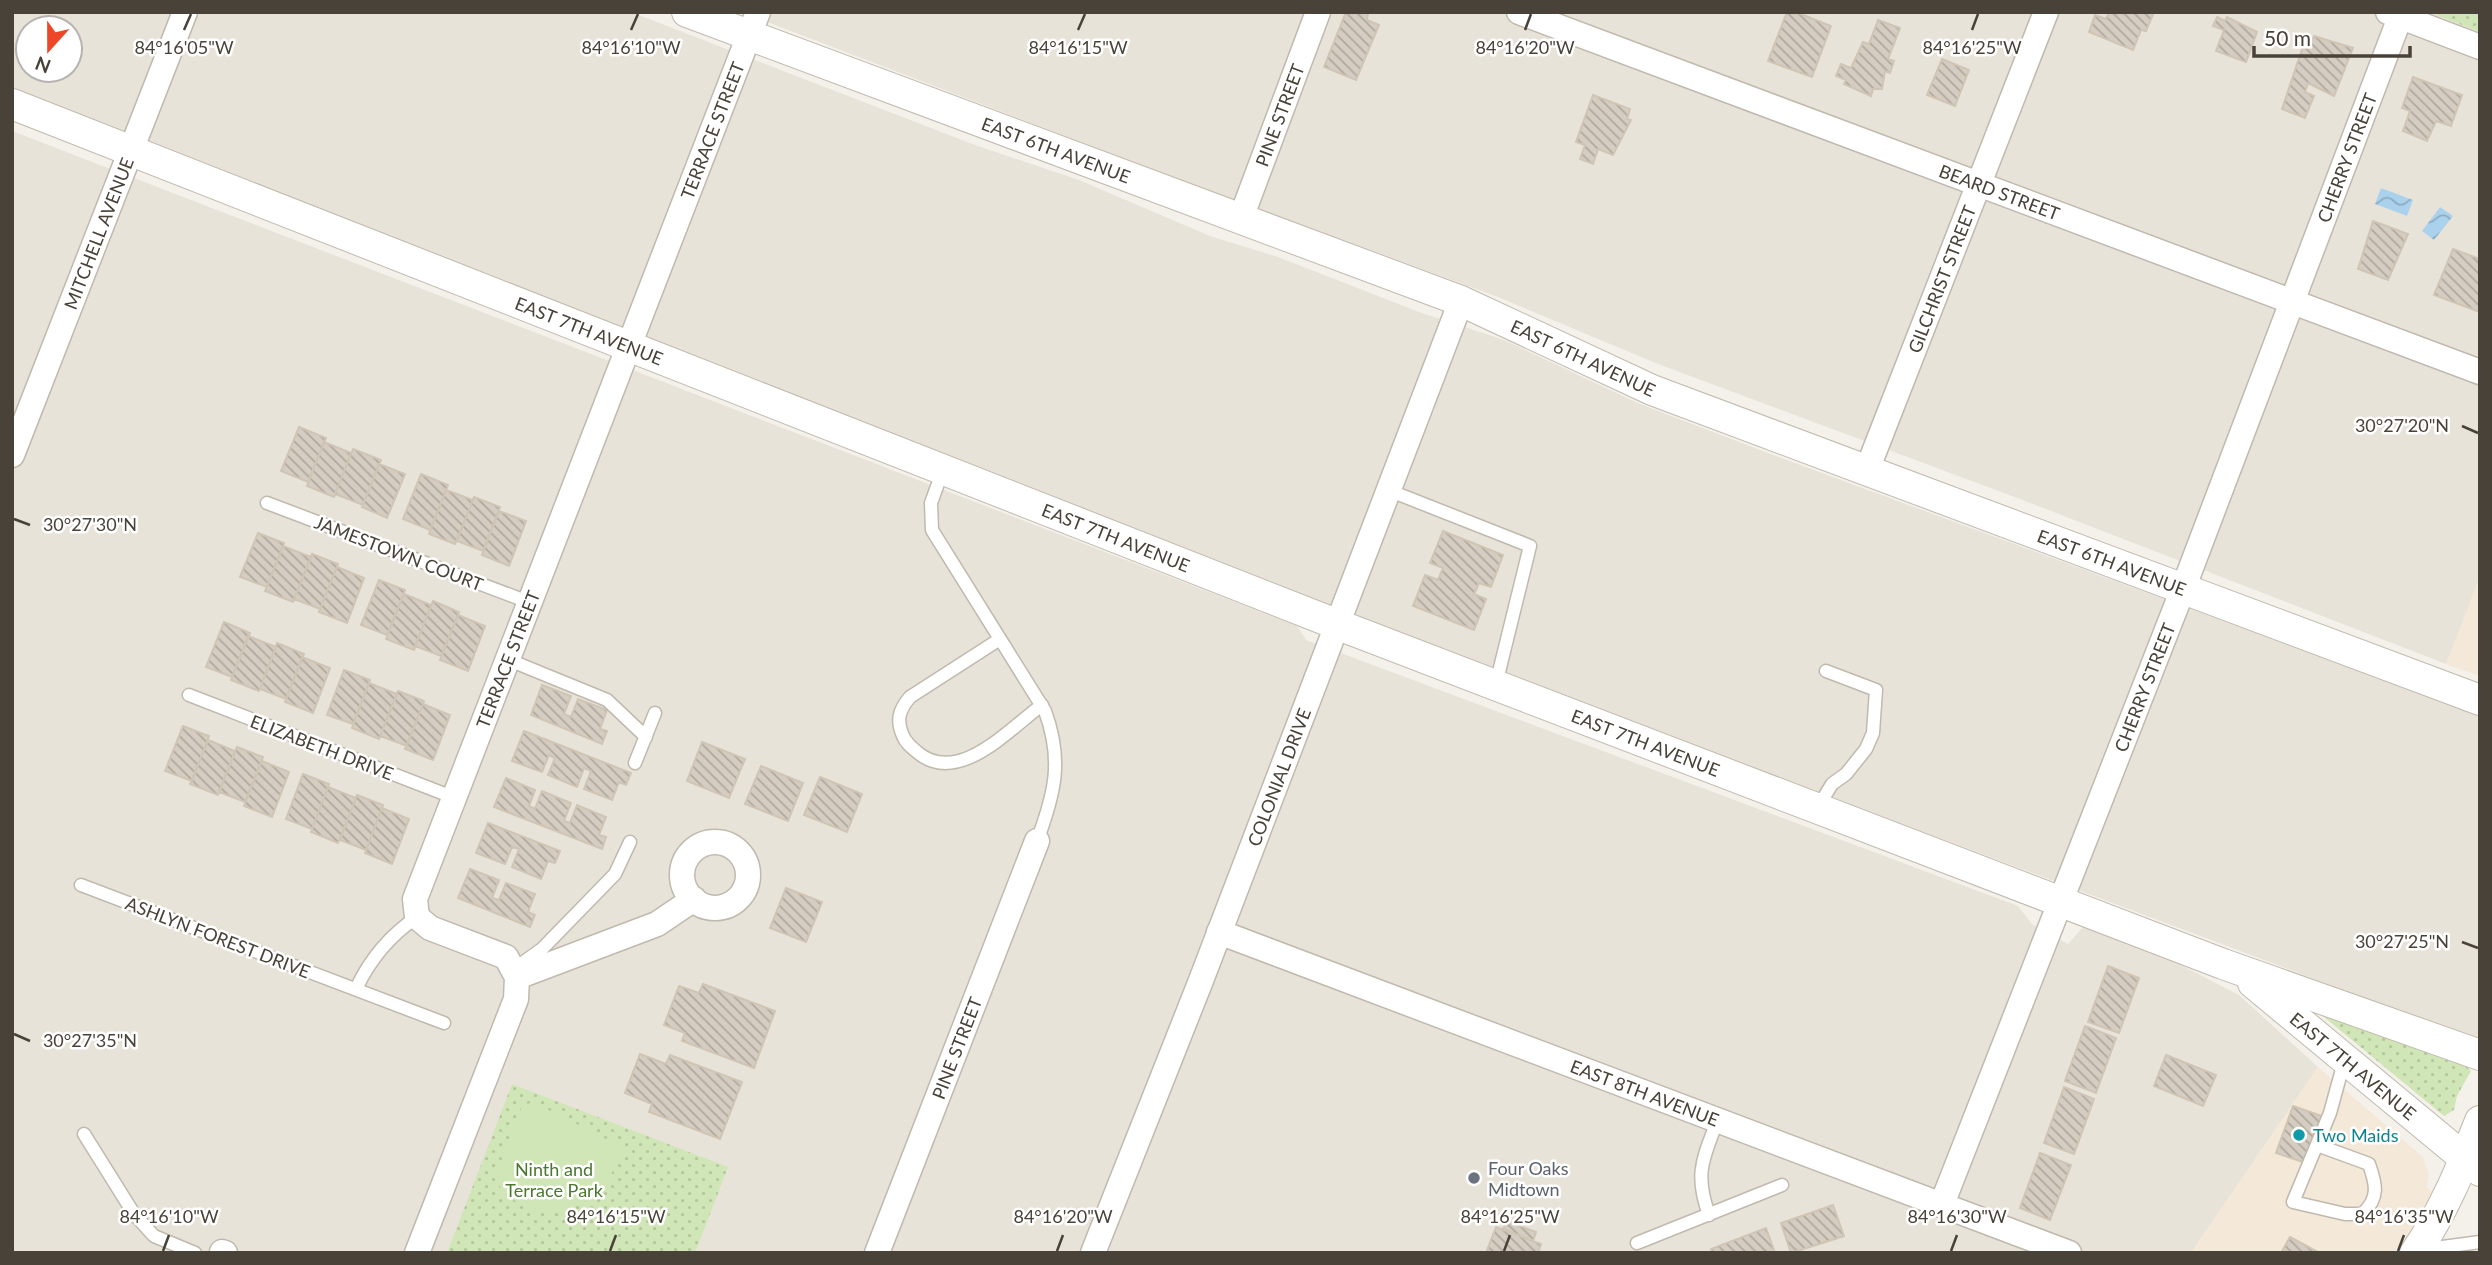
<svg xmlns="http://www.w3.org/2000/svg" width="2492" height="1265" viewBox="0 0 2492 1265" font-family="Lato,sans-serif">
	<defs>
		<pattern id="grass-dots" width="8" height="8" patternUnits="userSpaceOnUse" patternTransform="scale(1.75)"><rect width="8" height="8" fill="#d0e6b6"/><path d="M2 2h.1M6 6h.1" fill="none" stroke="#b4c69d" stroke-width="1.8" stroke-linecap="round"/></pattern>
		<pattern id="water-waves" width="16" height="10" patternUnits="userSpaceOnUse" patternTransform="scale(1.75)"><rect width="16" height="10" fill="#abd2ed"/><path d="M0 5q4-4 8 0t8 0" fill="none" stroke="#8dacc1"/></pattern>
		<pattern id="building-back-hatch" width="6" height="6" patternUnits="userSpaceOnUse" patternTransform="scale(1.75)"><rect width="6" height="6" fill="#d5cdc1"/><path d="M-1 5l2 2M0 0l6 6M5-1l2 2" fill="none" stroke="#afa89e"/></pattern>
	</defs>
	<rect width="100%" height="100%" fill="#f4f1eb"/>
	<!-- residential -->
	<path fill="#e8e3d9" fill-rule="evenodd" d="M12,12H631L975,145L1079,180L1210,236L1278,257L1419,312L1504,340L1640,404L1768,453L2480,716V1041L1356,619L12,91ZM28,28H70V70H28Z
		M741,12H2429L2480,32V582L2446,664L2020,499L1658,364L1498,297L1167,175Z
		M12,131L1297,626L1306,640L2018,906L2032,924L2068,944L2083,927L2103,925L2239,995L2318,1067L2191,1253H12Z"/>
	<!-- commercial -->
	<path fill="#f4e8d8" d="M2478,581L2480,582V676L2446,664Z
		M2318,1067L2423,1157L2429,1174L2427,1188L2435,1193L2421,1218L2393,1253H2191Z"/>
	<!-- grass -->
	<path fill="url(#grass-dots)" d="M2429,12H2480V32Z
		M2307,1003L2463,1063L2471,1071L2457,1096L2454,1110L2444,1116Z
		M512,1084L728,1167L695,1253H447Z"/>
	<!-- pitch -->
	<path fill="#d0e6b6" d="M533,1102L624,1148C617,1163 610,1180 598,1192C569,1221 512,1216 495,1178L522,1106Z"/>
	<!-- water -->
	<path fill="url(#water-waves)" d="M2381,188L2413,200L2407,216L2375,204Z
		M2440,207L2453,216L2434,240L2422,231Z"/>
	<!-- building -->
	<path fill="url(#building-back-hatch)" stroke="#d0c5b4" stroke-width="2" d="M1346,12H1368L1367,20L1379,25L1356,80L1324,67Z
		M1787,12H1796L1831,26L1812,77L1768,61Z
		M2109,12H2154L2146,31L2141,30L2133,50L2089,32L2095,15L2106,19Z
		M2217,17L2225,21L2227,17L2257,32L2246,62L2216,51L2224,30L2213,26Z
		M1878,20L1900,28L1888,59L1894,61L1890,73L1885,71L1882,89H1873L1871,96L1844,84L1846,80L1836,76L1841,64L1851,68L1863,42L1869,44Z
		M2314,36L2353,48L2334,96L2308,83L2305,92L2314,96L2305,118L2282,109L2303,46L2309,48Z
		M1942,59L1969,70L1955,106L1927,95Z
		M2413,77L2462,95L2451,126L2436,121L2427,141L2403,131L2410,111L2402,108Z
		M1593,95L1630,109L1627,119L1631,120L1613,155L1598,149L1593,164L1580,159L1585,145L1576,142Z
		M2373,221L2408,234L2388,280L2358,269Z
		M2453,249L2480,259V312L2434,295Z
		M299,427L326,438L308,482L281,471Z
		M324,442L351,453L334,497L307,486Z
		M353,449L381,460L363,505L335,494Z
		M379,464L405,474L387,518L362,507Z
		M421,474L448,485L430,530L403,519Z
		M446,490L473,500L455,544L429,534Z
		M474,497L500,507L483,551L457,541Z
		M499,511L526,521L509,566L482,555Z
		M1443,531L1503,555L1491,587L1479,583L1474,594L1486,599L1474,630L1413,606L1425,575L1438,580L1443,568L1430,563Z
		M258,533L284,543L267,587L240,577Z
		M283,546L311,557L293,602L265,591Z
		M312,554L338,564L320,609L294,599Z
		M337,567L364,578L347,623L319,612Z
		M379,580L405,590L387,635L361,625Z
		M404,594L431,605L414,650L386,639Z
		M433,601L459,612L441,656L415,646Z
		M458,615L485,626L468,671L440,660Z
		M224,622L250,633L232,677L206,667Z
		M248,636L276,647L259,691L231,680Z
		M277,643L304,654L286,699L260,689Z
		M302,657L330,668L313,713L285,702Z
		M344,670L370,680L353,724L327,715Z
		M369,683L397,694L379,739L352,728Z
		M542,685L571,696L564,714L571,717L578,699L607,710L600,729L607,731L602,744L531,715Z
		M398,691L424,701L407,746L380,736Z
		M423,704L450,715L433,760L405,749Z
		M183,726L209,736L192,781L165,771Z
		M524,731L631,773L626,785L619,782L612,800L584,789L591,771L584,768L577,787L548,775L555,758L549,755L542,772L512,761Z
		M208,740L235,751L218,795L190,784Z
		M702,742L745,759L729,798L687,781Z
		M237,747L263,757L245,802L219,792Z
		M262,761L289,772L272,817L244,806Z
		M761,766L803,783L788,821L745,804Z
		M303,774L329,784L312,829L286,819Z
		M820,777L862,794L847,832L804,815Z
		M506,778L535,790L529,806L535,809L542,791L571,803L564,821L570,823L577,805L606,817L599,835L606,837L602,849L494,807Z
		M328,787L356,798L338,843L311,832Z
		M357,795L383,805L366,850L340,840Z
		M382,808L409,819L392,864L365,853Z
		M488,823L560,851L555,863L548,861L541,879L512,867L519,849L512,847L505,864L476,853Z
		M470,869L499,880L492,898L499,900L506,883L535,894L528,912L535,915L530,927L458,898Z
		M786,888L822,902L806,942L770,928Z
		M2108,966L2139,978L2119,1033L2088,1022Z
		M703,984L775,1011L754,1068L682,1041L685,1033L664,1025L679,986L699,993Z
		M2085,1026L2116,1038L2096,1093L2065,1081Z
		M640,1054L666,1064L670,1055L742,1082L720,1139L649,1112L652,1104L625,1093Z
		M2166,1055L2216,1075L2203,1106L2154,1086Z
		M2064,1087L2094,1099L2074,1154L2044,1143Z
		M2293,1106L2322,1116L2306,1163L2276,1153Z
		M2040,1153L2071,1165L2050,1220L2020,1208Z
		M1833,1205L1844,1236L1791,1253L1781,1223Z
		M1507,1221L1536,1232L1533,1241L1503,1229Z
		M1496,1227L1541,1244L1538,1253H1486Z
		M1766,1228L1775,1253H1712L1711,1249Z
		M2290,1237L2318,1252V1253H2281Z"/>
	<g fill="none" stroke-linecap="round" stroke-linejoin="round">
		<defs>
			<path id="service" d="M943,470L931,503L932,530L1045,711C1063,760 1055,793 1037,841
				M1388,490L1530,546L1496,684
				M267,503L531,603
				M1000,639L910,697C899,710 896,720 903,736C906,743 911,747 917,752C958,787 1009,729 1042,705
				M509,660L607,700L646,737
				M189,695L455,798
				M635,763L655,713
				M1818,807L1832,784L1846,774L1866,749L1873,733L1876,690L1826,671
				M81,885L444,1023
				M514,969L542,949L615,874L630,842
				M356,989C370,959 389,936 417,917
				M84,1134L134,1214L154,1236L195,1253
				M2317,1145L2369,1164C2376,1184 2380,1198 2362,1214H2345L2293,1202L2330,1113L2344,1062
				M1709,1215C1694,1173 1703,1159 1718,1119
				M1637,1243L1782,1185
				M2420,1250L2480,1242"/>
			<g id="minor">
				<path id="s1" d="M1519,12L2480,372"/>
				<path d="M2388,12L2480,47"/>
				<path id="s2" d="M1241,218L1318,12"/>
				<path id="s3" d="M12,455L185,12"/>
				<path id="s4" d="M1867,470L2046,12"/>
				<circle cx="715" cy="875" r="33"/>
				<path id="s5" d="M1219,932L2069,1253"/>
				<path d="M517,977L657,924L694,899"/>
				<path id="s6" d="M1942,1204L2183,589L2402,12"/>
				<path d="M222,1252L225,1253"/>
				<path id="s7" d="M417,1253L516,999L517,977L506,957L430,928L417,917L415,899L758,12"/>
				<path id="s8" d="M877,1253L1037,841"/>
				<path id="s9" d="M1093,1253L1200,983L1461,301"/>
			</g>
			<g id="tertiary">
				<path id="s10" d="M687,12L1461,301L1652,390L2480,700"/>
				<path id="s11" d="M12,104L1336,624L2223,964L2480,1055"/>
				<path id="s12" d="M2253,983L2480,1171"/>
				<path d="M2415,1253C2443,1213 2462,1166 2480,1121"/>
			</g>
		</defs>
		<!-- service casing -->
		<use href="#service" stroke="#c0b9ad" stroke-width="15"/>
		<!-- minor casing -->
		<use href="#minor" stroke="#c0b9ad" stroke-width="27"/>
		<!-- tertiary casing -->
		<use href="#tertiary" stroke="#c0b9ad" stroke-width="32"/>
		<!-- service -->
		<use href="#service" stroke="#fff" stroke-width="12"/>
		<!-- minor -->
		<use href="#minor" stroke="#fff" stroke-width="24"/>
		<!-- tertiary -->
		<use href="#tertiary" stroke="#fff" stroke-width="30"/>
	</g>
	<!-- ticks -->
	<path fill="none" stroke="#484239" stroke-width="2.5" d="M184,30L191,14M631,30L638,14M1078,30L1085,14M1525,30L1531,14M1972,30L1978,14M2462,426L2478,433M14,519L30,525M2462,942L2478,948M14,1034L30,1041M163,1251L169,1235M610,1251L616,1235M1057,1251L1063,1235M1504,1251L1510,1235M1951,1251L1957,1235M2398,1251L2404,1235"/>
	<!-- markers -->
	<circle fill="#0f9aa8" stroke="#fff" stroke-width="2.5" cx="2299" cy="1135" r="7"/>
	<circle fill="#6b7280" stroke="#fff" stroke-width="2.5" cx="1474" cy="1178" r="7"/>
	<g text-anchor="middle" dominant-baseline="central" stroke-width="5" stroke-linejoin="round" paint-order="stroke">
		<!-- street labels -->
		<g font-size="18" fill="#484239" stroke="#fff">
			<text stroke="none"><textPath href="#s2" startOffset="110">PINE STREET</textPath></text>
			<text stroke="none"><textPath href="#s7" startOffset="1258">TERRACE STREET</textPath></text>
			<text stroke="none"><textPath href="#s10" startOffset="394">EAST 6TH AVENUE</textPath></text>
			<text stroke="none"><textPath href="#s6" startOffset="1122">CHERRY STREET</textPath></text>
			<text stroke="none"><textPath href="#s1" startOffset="513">BEARD STREET</textPath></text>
			<text stroke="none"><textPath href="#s3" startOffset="238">MITCHELL AVENUE</textPath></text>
			<text stroke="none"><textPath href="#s4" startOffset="205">GILCHRIST STREET</textPath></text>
			<text stroke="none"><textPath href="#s11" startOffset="620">EAST 7TH AVENUE</textPath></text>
			<text stroke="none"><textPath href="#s10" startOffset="961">EAST 6TH AVENUE</textPath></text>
			<text stroke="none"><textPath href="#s11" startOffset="1186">EAST 7TH AVENUE</textPath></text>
			<text transform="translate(399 553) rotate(21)">JAMESTOWN COURT</text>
			<text stroke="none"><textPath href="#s10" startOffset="1528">EAST 6TH AVENUE</textPath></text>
			<text stroke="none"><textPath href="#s7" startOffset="691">TERRACE STREET</textPath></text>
			<text stroke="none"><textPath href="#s6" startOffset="555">CHERRY STREET</textPath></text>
			<text stroke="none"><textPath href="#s11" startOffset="1754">EAST 7TH AVENUE</textPath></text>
			<text transform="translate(322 747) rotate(21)">ELIZABETH DRIVE</text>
			<text stroke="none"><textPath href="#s9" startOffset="511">COLONIAL DRIVE</textPath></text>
			<text transform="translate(218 937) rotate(21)">ASHLYN FOREST DRIVE</text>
			<text stroke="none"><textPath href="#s8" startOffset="220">PINE STREET</textPath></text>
			<text stroke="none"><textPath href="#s12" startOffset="130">EAST 7TH AVENUE</textPath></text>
			<text stroke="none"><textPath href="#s5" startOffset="455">EAST 8TH AVENUE</textPath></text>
		</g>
		<!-- culture labels -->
		<g font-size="18" fill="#0d838f" stroke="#fff" text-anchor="start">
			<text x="2313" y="1135">Two Maids</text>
		</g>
		<!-- worship labels -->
		<g font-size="18" fill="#5b616d" stroke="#fff" text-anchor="start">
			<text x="1488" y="1168">Four Oaks<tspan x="1488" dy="21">Midtown</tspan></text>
		</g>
		<!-- park labels -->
		<g font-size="18" fill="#4a782e" stroke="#fff">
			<text x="554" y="1169">Ninth and<tspan x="554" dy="21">Terrace Park</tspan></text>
		</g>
	</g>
	<g font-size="18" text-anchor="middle" fill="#484239" stroke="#fff" stroke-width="5" stroke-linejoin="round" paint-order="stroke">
		<text x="631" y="54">84°16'10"W</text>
		<text x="1078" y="54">84°16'15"W</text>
		<text x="1525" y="54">84°16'20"W</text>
		<text x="1972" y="54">84°16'25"W</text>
		<text x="184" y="54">84°16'05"W</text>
		<text x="2402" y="432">30°27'20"N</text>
		<text x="90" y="531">30°27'30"N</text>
		<text x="2402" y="948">30°27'25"N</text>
		<text x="90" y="1047">30°27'35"N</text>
		<text x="169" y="1223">84°16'10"W</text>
		<text x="616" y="1223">84°16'15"W</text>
		<text x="1063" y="1223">84°16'20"W</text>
		<text x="1510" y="1223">84°16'25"W</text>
		<text x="1957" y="1223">84°16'30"W</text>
		<text x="2404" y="1223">84°16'35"W</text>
	</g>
	<!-- border -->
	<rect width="2492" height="1265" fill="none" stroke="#484239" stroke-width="28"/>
	<!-- north arrow -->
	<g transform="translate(49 49) rotate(201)"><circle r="33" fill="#ffffff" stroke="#b6b3b0" stroke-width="2"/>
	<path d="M0-5L12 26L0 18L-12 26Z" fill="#ee4728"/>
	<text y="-10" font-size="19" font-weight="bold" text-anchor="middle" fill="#484239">N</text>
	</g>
	<!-- scale -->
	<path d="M2254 46v10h156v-10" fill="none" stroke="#484239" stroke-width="3.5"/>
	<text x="2264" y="46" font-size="21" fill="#484239" stroke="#ffffff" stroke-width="5" paint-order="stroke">50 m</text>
</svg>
